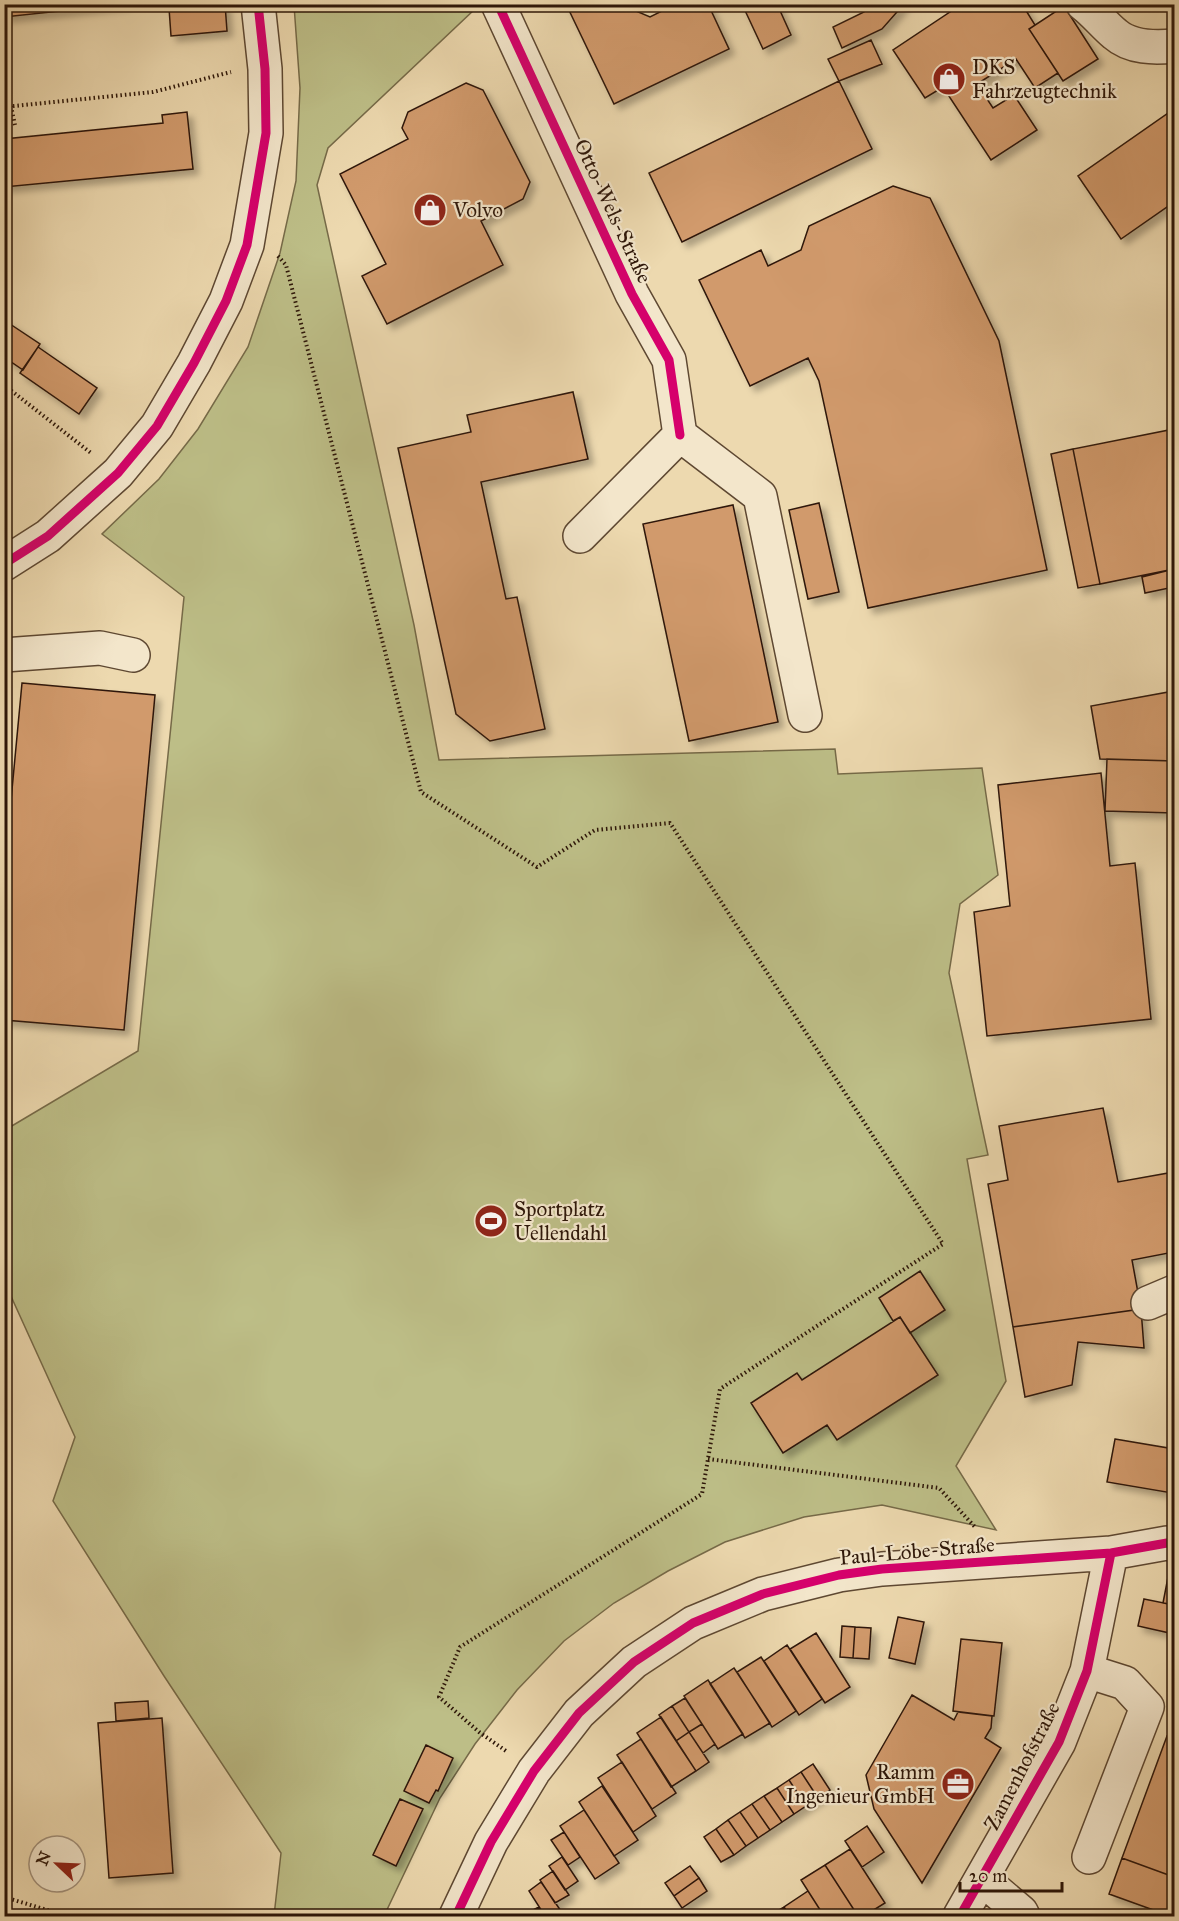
<svg xmlns="http://www.w3.org/2000/svg" width="1179" height="1921" viewBox="0 0 1179 1921" font-family="'IM FELL Great Primer',serif">
	<defs>
		<filter id="shadow"><feDropShadow dx="5.5" dy="5.5" stdDeviation="3" flood-color="#0004"/></filter>
	</defs>
	<rect width="100%" height="100%" fill="#edd9af"/>
	<filter id="stains"><feTurbulence type="fractalNoise" baseFrequency=".00333" numOctaves="4"/><feColorMatrix values="0 0 0 0 .2 0 0 0 0 .09 0 0 0 0 .02 0 0 0 .5 -.17"/></filter>
	<radialGradient id="worn" r=".72"><stop offset=".6" stop-color="#630" stop-opacity="0"/><stop offset="1" stop-color="#630" stop-opacity=".3"/></radialGradient>
	<!-- green -->
	<path fill="#bdbe87" stroke="#766a48" stroke-width="1.5" d="M294,5H475L476,8L328,148L317,185L414,625L439,760L835,749L838,774L982,768L998,875L960,904L949,973L988,1155L967,1159L1006,1381L956,1466L996,1530L882,1505L804,1517L725,1542L668,1571L614,1603L564,1641L517,1690L475,1744L440,1798L384,1916H274L281,1853L164,1676L53,1501L75,1437L5,1283V1130L138,1051L184,597L102,534L159,479L198,429L248,347L280,253L296,181L300,88Z"/>
	<!-- building -->
	<path fill="#d19a6c" stroke="#2e1709" stroke-width="1.5" filter="url(#shadow)" d="M4,4H127L4,17Z
		M212,4H225L227,31L171,36L169,8Z
		M566,4H628L631,9L650,17L676,4H708L729,49L614,104Z
		M742,4H777L791,35L763,49Z
		M867,4H904L882,29L842,48L833,27L864,12Z
		M962,4H1022L1035,25L1029,29L1058,73L1035,88L1016,59L977,84L993,108L1014,95L1037,130L991,160L943,87L925,98L893,50Z
		M1064,6L1098,59L1063,81L1029,29Z
		M871,40L882,64L839,81L828,59Z
		M839,81L872,149L682,242L649,173Z
		M466,83L483,90L530,182L523,199L481,221L503,265L387,324L362,276L386,264L340,174L408,139L402,128L408,112Z
		M1174,109V202L1121,239L1078,176Z
		M187,112L193,169L4,187V139L163,123L162,115Z
		M893,186L930,198L999,341L1047,570L868,608L819,381L808,358L750,386L699,280L761,250L768,266L801,250L809,226Z
		M4,320L40,344L23,370L4,357Z
		M38,347L97,388L79,414L20,373Z
		M573,392L588,459L481,482L506,599L517,597L545,729L490,741L456,714L398,448L471,432L467,415Z
		M1174,429V569L1100,584L1073,449Z
		M1073,449L1100,584L1078,588L1051,454Z
		M819,503L839,592L808,599L789,510Z
		M733,505L778,722L689,741L643,524Z
		M1174,569V587L1145,593L1142,577Z
		M22,683L155,695L124,1030L4,1020V875Z
		M1174,691V761L1100,759L1091,706Z
		M1107,759L1174,761V813L1105,811Z
		M1101,773L1110,866L1135,863L1151,1019L987,1036L974,912L1010,906L998,785Z
		M1103,1108L1118,1182L1174,1172V1252L1132,1260L1141,1309L1013,1327L988,1184L1008,1180L999,1126Z
		M920,1271L945,1310L910,1333L900,1317L893,1321L879,1298Z
		M1141,1309L1144,1348L1078,1342L1072,1385L1025,1397L1013,1327Z
		M900,1317L938,1375L837,1440L827,1425L783,1453L751,1403L797,1373L802,1380Z
		M1115,1439L1174,1449V1475L1172,1493L1107,1482Z
		M1169,1572L1174,1573V1605L1163,1603Z
		M1144,1599L1174,1605V1634L1138,1626Z
		M898,1617L924,1622L915,1664L889,1658Z
		M842,1626L855,1627L853,1658L840,1657Z
		M855,1627L871,1628L869,1659L853,1658Z
		M816,1633L850,1687L825,1703L790,1649Z
		M961,1639L1002,1643L994,1716L953,1711Z
		M787,1645L822,1699L799,1715L764,1661Z
		M761,1657L796,1711L772,1727L737,1672Z
		M734,1668L770,1723L745,1738L710,1684Z
		M708,1680L743,1734L718,1749L684,1696Z
		M912,1695L954,1720L958,1712L992,1716L991,1728L985,1738L1001,1748L922,1883L874,1809L866,1775Z
		M685,1698L702,1724L689,1732L672,1706Z
		M148,1701L149,1718L116,1721L115,1703Z
		M672,1706L689,1732L676,1741L659,1715Z
		M661,1717L696,1771L671,1787L637,1733Z
		M162,1718L173,1873L109,1878L98,1723Z
		M702,1724L715,1744L703,1753L689,1732Z
		M689,1732L709,1762L696,1771L676,1741Z
		M1167,1736L1174,1739V1877L1122,1858Z
		M641,1739L676,1793L652,1809L617,1755Z
		M426,1745L453,1758L438,1791L436,1790L429,1803L404,1791Z
		M622,1762L656,1816L633,1832L598,1778Z
		M813,1764L830,1790L818,1798L801,1772Z
		M801,1772L818,1798L806,1806L789,1780Z
		M789,1780L806,1806L794,1814L777,1788Z
		M602,1786L638,1840L614,1856L579,1802Z
		M777,1788L794,1814L782,1822L764,1796Z
		M764,1796L782,1822L770,1830L752,1804Z
		M400,1799L423,1809L396,1866L373,1855Z
		M752,1804L770,1830L758,1838L740,1812Z
		M584,1810L619,1863L595,1879L560,1826Z
		M740,1812L758,1838L746,1846L728,1820Z
		M728,1820L746,1846L734,1855L716,1829Z
		M867,1826L884,1852L862,1867L845,1841Z
		M716,1829L734,1855L721,1862L704,1837Z
		M564,1832L580,1857L568,1865L551,1840Z
		M850,1849L885,1903L864,1916H858L825,1865Z
		M562,1857L578,1881L565,1890L549,1866Z
		M1122,1858L1174,1877V1916H1170L1109,1894Z
		M825,1865L858,1916H824L801,1880Z
		M690,1866L699,1878L674,1896L665,1883Z
		M553,1871L569,1895L555,1903L540,1880Z
		M699,1878L707,1891L682,1908L674,1896Z
		M541,1882L561,1911L552,1916H545L529,1891Z
		M808,1891L824,1916H790L784,1907Z
		M539,1907L545,1916H521Z
		M784,1907L790,1916H769Z"/>
	<g fill="none" stroke-linecap="round" stroke-linejoin="round">
		<defs>
			<path id="minor" d="M498,4L632,294L669,360L680,435
				M1083,4C1095,13 1104,25 1115,34C1131,48 1154,48 1174,46
				M680,435L760,496L805,715
				M580,536L680,435
				M4,564L48,536L118,473L157,426L194,363L226,301L247,245L266,133L265,69L258,4
				M4,655L100,648L133,655
				M1148,1303L1174,1292
				M1087,1671L1125,1683L1147,1707L1089,1857
				M982,1879L1021,1912L1023,1916
				M456,1916L491,1842L534,1771L579,1713L634,1662L693,1623L763,1594L839,1575L882,1569L1111,1553L1167,1543L1174,1545
				M960,1916L1059,1742L1087,1671L1111,1553"/>
		</defs>
		<!-- minor casing -->
		<use href="#minor" stroke="#5e4832" stroke-width="36"/>
		<!-- path -->
		<path stroke="#2e1709" stroke-width="4" stroke-dasharray="1.5 3" stroke-linecap="butt" d="M11,106L15,125
			M4,107L153,92L231,72
			M278,256L286,265L421,792L537,867L595,830L670,823L943,1244L720,1389L702,1494L460,1647L439,1697L479,1732L506,1751
			M4,385L91,453
			M708,1459L939,1488L975,1527
			M4,1897L67,1916"/>
		<!-- minor -->
		<use href="#minor" stroke="#f3e6cb" stroke-width="33"/>
		<defs>
			<path id="cycleway" d="M498,4L632,294L669,360L680,435
				M4,564L48,536L118,473L157,426L194,363L226,301L247,245L266,133L265,69L258,4
				M456,1916L491,1842L534,1771L579,1713L634,1662L693,1623L763,1594L839,1575L882,1569L1111,1553L1167,1543L1174,1545
				M960,1916L1059,1742L1087,1671L1111,1553"/>
		</defs>
		<!-- cycleway casing -->
		<use href="#cycleway" stroke="#f3e6cb" stroke-width="13"/>
		<!-- cycleway -->
		<use href="#cycleway" stroke="#d6006c" stroke-width="9"/>
	</g>
	<!-- icons -->
	<defs>
		<symbol id="shop-disc" viewBox="-11 -11 22 22"><circle r="9.5" fill="#8f2418" stroke="#f3e6cb"/><path d="M-5-2.5h2.3a2.7 3.5 0 0 1 5.4 0H5L5.5 6h-11ZM-1.5-2.5h3a1.5 2.3 0 0 0-3 0Z" fill="#fff"/></symbol>
		<symbol id="stadium-disc" viewBox="-11 -11 22 22"><circle r="9.5" fill="#8f2418" stroke="#f3e6cb"/><path d="M0-5a6.5 5 0 1 0 0 10a6.5 5 0 1 0 0-10ZM-3.5-1.8h7v3.6h-7Z" fill="#fff"/></symbol>
		<symbol id="office-disc" viewBox="-11 -11 22 22"><circle r="9.5" fill="#8f2418" stroke="#f3e6cb"/><path d="M-6-3h4V-5.5h4V-3h4V5H-6ZM-1-4.5V-3h2v-1.5ZM-6 0V1H6V0Z" fill="#fff"/></symbol>
	</defs>
	<g fill-rule="evenodd">
		<use href="#shop-disc" x="930" y="60" width="38" height="38"/>
		<use href="#shop-disc" x="411" y="191" width="38" height="38"/>
		<use href="#stadium-disc" x="472" y="1202" width="38" height="38"/>
		<use href="#office-disc" x="939" y="1765" width="38" height="38"/>
	</g>
	<g text-anchor="middle" dominant-baseline="central" stroke-width="4.5" stroke-linejoin="round" paint-order="stroke">
		<!-- poi labels -->
		<g font-size="21" fill="#2e1709" stroke="#f3e6cb" text-anchor="start">
			<text x="972" y="67">DKS<tspan x="972" dy="24">Fahrzeugtechnik</tspan></text>
			<text x="453" y="210">Volvo</text>
			<text x="514" y="1209">Sportplatz<tspan x="514" dy="24">Uellendahl</tspan></text>
			<text x="935" y="1772" text-anchor="end">Ramm<tspan x="935" dy="24">Ingenieur GmbH</tspan></text>
		</g>
		<!-- street labels -->
		<g font-size="21" fill="#2e1709" stroke="#f3e6cb">
			<text transform="translate(613 211) rotate(65)">Otto-Wels-Straße</text>
			<text transform="translate(917 1551) rotate(-5)">Paul-Löbe-Straße</text>
			<text transform="translate(1022 1766) rotate(-63)">Zamenhofstraße</text>
		</g>
	</g>
	<!-- margin -->
	<rect width="1179" height="1921" fill="none" stroke="#edd9af" stroke-width="24"/>
	<rect x="6" y="6" width="1167" height="1909" fill="none" stroke="#2e1709" stroke-width="3"/>
	<rect x="12" y="12" width="1155" height="1897" fill="none" stroke="#2e1709" stroke-width="1.5"/>
	<!-- north arrow -->
	<g transform="translate(57 1864) rotate(293)"><circle r="28" fill="#f3e6cb" stroke="#a4937d" stroke-width="1.5"/>
	<path d="M0-4.5L10 22L0 15L-10 22Z" fill="#8f2418"/>
	<text y="-9" font-size="16" font-weight="bold" text-anchor="middle" fill="#2e1709">N</text>
	</g>
	<!-- scale -->
	<path d="M960 1882v9h102v-9" fill="none" stroke="#2e1709" stroke-width="3"/>
	<text x="969" y="1882" font-size="18" fill="#2e1709" stroke="#f3e6cb" stroke-width="4.5" paint-order="stroke">20 m</text>
	<rect width="100%" height="100%" filter="url(#stains)"/>
	<rect width="100%" height="100%" fill="url(#worn)"/>
</svg>
